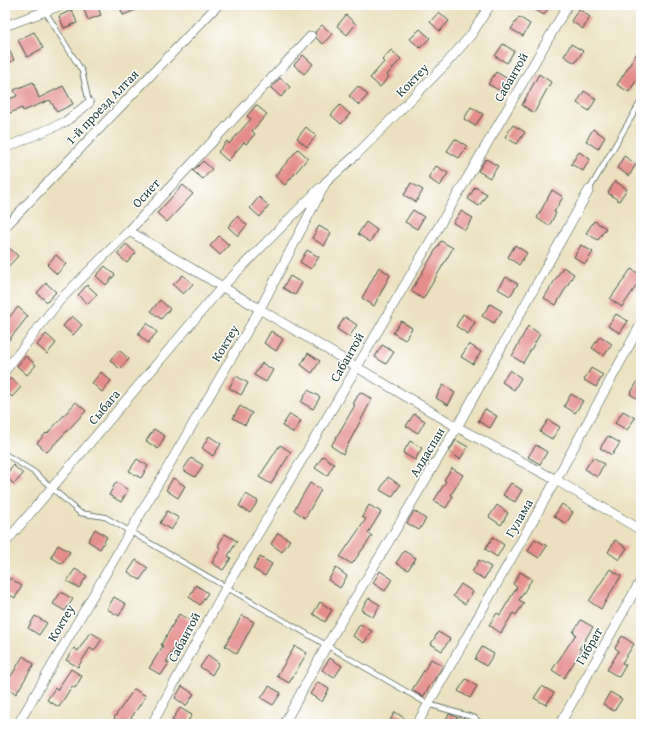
<svg xmlns="http://www.w3.org/2000/svg" width="646" height="729" viewBox="0 0 646 729" font-family="'Gentium Book Plus',serif">
	<rect width="100%" height="100%" fill="#fff"/>
	<filter id="ink" filterUnits="userSpaceOnUse"><feTurbulence type="fractalNoise" baseFrequency=".025" numOctaves="2"/><feDisplacementMap in="SourceGraphic" scale="8" xChannelSelector="R" yChannelSelector="G"/><feConvolveMatrix kernelMatrix="1 2 1 2 8 2 1 2 1" color-interpolation-filters="sRGB"/></filter>
	<filter id="wash" filterUnits="userSpaceOnUse"><feTurbulence type="fractalNoise" baseFrequency=".012" numOctaves="4" result="noise"/><feDisplacementMap in="SourceGraphic" scale="16" xChannelSelector="R" yChannelSelector="G"/><feGaussianBlur stdDeviation="0.9" result="paint"/><feColorMatrix in="noise" values="0 0 0 0 0 0 0 0 0 0 0 0 0 0 0 0 0 1.4 0 .05"/><feComposite in="paint" operator="in"/></filter>
	<g filter="url(#wash)">
		<rect width="100%" height="100%" fill="#ebe1c0"/>
		<g id="blocks">
			<!-- building -->
			<path fill="#e48d8c" d="M89,5H97L101,15L88,20L83,7Z
				M119,5H134L136,10L123,15Z
				M527,5H550L544,15Z
				M579,9L590,17L583,29L571,21Z
				M72,10L77,23L64,28L59,16Z
				M439,12L449,21L440,31L430,22Z
				M346,15L356,24L347,35L337,26Z
				M519,17L530,24L523,36L511,29Z
				M322,25L332,34L323,44L316,38L315,32Z
				M420,29L430,38L420,48L410,39Z
				M34,32L43,48L27,57L18,40Z
				M5,42L14,60L5,65Z
				M503,44L514,51L507,63L495,56Z
				M571,44L583,51L575,63L564,56Z
				M641,47V73L629,92L617,85Z
				M391,50L401,59L387,75L389,77L380,87L370,78L384,62L382,60Z
				M303,55L313,64L304,74L294,65Z
				M496,72L508,79L500,91L488,84Z
				M539,74L551,82L534,113L522,105Z
				M280,78L290,87L281,97L271,88Z
				M33,82L39,98L63,86L73,104L57,112L50,100L23,111L22,108L5,115V101L17,96L14,90Z
				M358,86L368,95L359,105L349,96Z
				M584,91L596,99L589,111L577,103Z
				M256,105L267,114L252,131L255,134L246,144L244,142L228,161L218,152L227,141L229,144L251,119L247,116Z
				M340,105L350,114L341,124L331,115Z
				M471,107L483,114L475,126L464,119Z
				M513,125L525,132L517,144L505,137Z
				M306,127L316,136L307,147L297,138Z
				M593,129L605,137L598,149L586,141Z
				M455,139L467,146L459,158L447,151Z
				M298,149L308,158L285,185L275,176Z
				M579,152L590,159L583,171L571,164Z
				M624,156L636,164L629,176L617,168Z
				M486,159L498,166L490,178L478,171Z
				M203,161L212,169L203,179L193,171Z
				M436,166L448,173L440,186L428,178Z
				M615,181L627,189L619,201L608,193Z
				M411,183L423,190L416,202L404,195Z
				M183,185L193,194L167,222L157,213Z
				M475,187L487,194L479,206L468,199Z
				M552,190L563,197L554,212L556,213L549,226L537,218Z
				M259,197L269,206L260,217L250,208Z
				M413,210L424,217L417,229L405,222Z
				M461,211L473,218L465,230L453,223Z
				M237,216L247,225L238,236L228,227Z
				M594,221L606,228L598,240L586,233Z
				M366,222L377,230L370,242L358,234Z
				M319,226L331,233L324,246L312,238Z
				M219,236L229,245L220,255L210,246Z
				M441,241L453,248L423,299L411,291Z
				M5,244L18,256L5,270Z
				M126,244L136,253L127,263L117,254Z
				M515,245L527,253L519,265L508,257Z
				M581,245L593,252L585,264L574,257Z
				M307,250L319,257L311,269L300,262Z
				M56,255L66,264L57,274L47,265Z
				M105,266L115,275L106,285L96,276Z
				M379,267L390,275L374,306L362,298Z
				M563,267L574,274L556,305L544,298Z
				M631,269L641,275V279L622,307L610,299Z
				M183,275L193,284L183,294L173,285Z
				M290,276L302,283L295,295L283,288Z
				M506,277L518,284L510,296L498,289Z
				M46,283L56,292L47,302L37,293Z
				M87,285L97,294L88,304L78,295Z
				M160,300L170,309L161,319L151,311Z
				M490,304L502,311L494,323L482,316Z
				M18,307L28,316L5,345V322Z
				M463,314L475,322L468,334L456,326Z
				M616,314L628,321L620,333L608,326Z
				M72,316L82,325L73,335L63,326Z
				M345,317L357,325L349,337L337,329Z
				M401,321L412,328L405,340L393,333Z
				M147,323L157,332L148,343L138,334Z
				M528,326L540,334L523,363L512,356Z
				M271,331L283,339L276,351L264,343Z
				M46,334L56,343L47,354L37,345Z
				M600,336L612,344L604,356L592,348Z
				M469,344L481,352L473,364L461,357Z
				M382,345L394,352L386,364L375,357Z
				M119,350L129,359L120,369L110,360Z
				M308,353L320,361L312,373L301,365Z
				M26,356L36,365L27,375L17,366Z
				M262,363L273,370L266,382L254,375Z
				M591,368L603,375L596,387L584,380Z
				M510,370L521,378L514,390L502,382Z
				M101,372L111,381L102,392L92,383Z
				M236,376L248,383L241,395L229,388Z
				M641,376V401L630,394Z
				M11,378L21,387L12,397L5,390V385Z
				M443,385L455,393L448,405L436,398Z
				M308,390L320,397L313,409L301,402Z
				M360,392L372,399L343,454L331,446L344,424L355,405L353,404Z
				M571,394L583,401L575,413L564,406Z
				M76,402L86,411L47,452L37,443L46,433L47,434Z
				M240,406L252,413L245,425L233,418Z
				M485,409L497,416L490,428L478,421Z
				M623,411L635,418L627,430L615,423Z
				M290,414L301,421L294,433L282,426Z
				M414,414L425,421L418,433L406,426Z
				M548,420L560,427L552,439L540,432Z
				M154,429L165,436L158,449L146,441Z
				M209,436L221,444L213,456L202,448Z
				M608,436L620,443L612,455L600,448Z
				M456,440L468,447L460,459L449,452Z
				M410,441L422,448L415,460L403,453Z
				M280,445L291,452L271,484L259,477Z
				M536,445L547,452L540,464L528,457Z
				M323,456L334,464L327,476L315,468Z
				M593,457L604,464L597,477L585,469Z
				M191,458L203,465L195,477L183,470Z
				M137,459L148,466L141,478L129,471Z
				M13,465L23,474L14,484L5,476Z
				M452,468L463,475L451,495L453,496L446,508L434,501L446,481L444,480Z
				M388,477L400,485L392,497L380,490Z
				M173,478L185,486L178,498L166,490Z
				M116,482L128,490L121,502L109,495Z
				M310,483L321,490L305,518L294,510Z
				M511,483L522,490L515,502L503,495Z
				M246,494L258,501L250,513L239,506Z
				M562,504L573,512L566,524L554,516Z
				M369,505L381,512L368,533L372,536L352,564L340,557L366,519L362,517Z
				M497,505L508,513L501,525L489,517Z
				M167,511L179,518L171,530L160,523Z
				M414,511L426,519L419,530L407,523Z
				M95,529L107,537L100,549L88,541Z
				M278,533L290,540L282,552L271,544Z
				M225,534L237,541L228,556L231,558L223,570L212,563L221,548L218,546Z
				M493,537L504,545L497,557L485,549Z
				M535,539L547,546L539,558L528,551Z
				M615,540L627,548L619,560L608,552Z
				M58,545L70,552L62,564L51,557Z
				M404,551L416,558L408,570L396,563Z
				M260,557L272,564L265,576L253,569Z
				M136,560L148,568L140,580L128,572Z
				M479,560L491,567L484,579L472,572Z
				M336,568L347,576L340,588L328,580Z
				M75,569L87,576L79,588L67,581Z
				M610,569L621,576L601,609L589,601Z
				M380,571L392,579L385,591L373,583Z
				M520,572L532,579L519,600L524,603L516,615L513,613L501,633L489,625L497,613L500,615L517,587L513,584Z
				M10,578L22,586L15,598L5,592V587Z
				M461,584L473,592L465,604L453,596Z
				M196,585L208,593L200,605L189,597Z
				M61,592L73,599L65,611L53,604Z
				M114,597L126,604L119,616L107,609Z
				M369,598L380,605L373,617L361,610Z
				M320,602L332,610L325,622L313,614Z
				M179,614L191,621L166,662L169,663L161,675L149,668L163,646L161,645Z
				M242,615L254,622L237,654L225,646Z
				M35,616L47,623L39,635L28,628Z
				M581,620L593,627L579,649L582,650L564,678L552,670L576,634L573,632Z
				M360,624L372,631L364,643L353,636Z
				M90,632L102,639L94,651L90,648L78,667L66,660L74,648L78,651Z
				M438,632L450,639L442,651L431,644Z
				M622,636L634,644L622,663L626,665L619,677L607,670L619,651L615,648Z
				M295,646L307,653L289,683L277,676Z
				M482,647L494,654L486,666L475,659Z
				M208,655L219,663L212,675L200,667Z
				M23,656L34,664L16,694L5,686Z
				M330,658L342,666L334,678L322,670Z
				M431,659L443,666L423,697L412,690Z
				M71,669L82,676L75,688L72,686L59,707L47,700L55,688L57,690Z
				M466,679L477,686L470,698L458,691Z
				M318,682L329,689L322,702L310,694Z
				M182,686L194,694L186,706L175,698Z
				M269,686L281,693L273,705L261,698Z
				M542,686L554,693L546,705L534,698Z
				M134,689L146,696L127,724H123L114,718Z
				M610,692L622,699L614,711L603,704Z
				M180,708L192,715L186,724H178L172,720Z
				M395,712L407,720L404,724H388Z
				M449,714L454,716L468,724H443Z"/>
		</g>
	</g>
	<g filter="url(#ink)">
		<use href="#blocks" fill-opacity="0" stroke="#3e5649" stroke-width="1"/>
		<g fill="none" stroke-linecap="round" stroke-linejoin="round">
			<defs>
				<path id="lane" d="M39,5L45,11L82,71L89,103
					M589,190L641,101
					M5,454L34,472L80,513L105,517L428,704L475,718L481,724"/>
				<path id="street" d="M5,26L62,5
					M5,148L65,122L89,103
					M5,227L218,5
					M129,231L457,427L556,480L641,530
					M5,371L60,300L129,231L311,36
					M5,543L222,287L320,188
					M18,724L260,309L326,182L356,155L445,65L471,35L490,5
					M152,724L227,586L357,367L568,5
					M284,724L327,645L457,427L589,190
					M417,724L556,480L641,324
					M560,724L641,580"/>
			</defs>
			<!-- lane casing -->
			<use href="#lane" stroke="#3e5649" stroke-width="6"/>
			<!-- street casing -->
			<use href="#street" stroke="#3e5649" stroke-width="10"/>
			<!-- lane -->
			<use href="#lane" stroke="#fff" stroke-width="4.5"/>
			<!-- street -->
			<use href="#street" stroke="#fff" stroke-width="9"/>
		</g>
	</g>
	<g text-anchor="middle" dominant-baseline="central" stroke-width="3" stroke-linejoin="round" paint-order="stroke">
		<!-- street labels -->
		<g font-size="13" fill="#1f3d34" stroke="#fff">
			<text transform="translate(511 77) rotate(-60)">Сабантой</text>
			<text transform="translate(412 80) rotate(-46)">Коктеу</text>
			<text transform="translate(102 107) rotate(-46)">1-й проезд Алтая</text>
			<text transform="translate(146 193) rotate(-47)">Осиет</text>
			<text transform="translate(225 343) rotate(-59)">Коктеу</text>
			<text transform="translate(347 357) rotate(-60)">Сабантой</text>
			<text transform="translate(104 407) rotate(-50)">Сыбага</text>
			<text transform="translate(427 452) rotate(-59)">Алдаспан</text>
			<text transform="translate(519 518) rotate(-60)">Гулама</text>
			<text transform="translate(61 623) rotate(-60)">Коктеу</text>
			<text transform="translate(184 637) rotate(-62)">Сабантой</text>
			<text transform="translate(589 646) rotate(-60)">Гибрат</text>
		</g>
	</g>
	<!-- margin -->
	<rect width="646" height="729" fill="none" stroke="#fff" stroke-width="20"/>
</svg>
